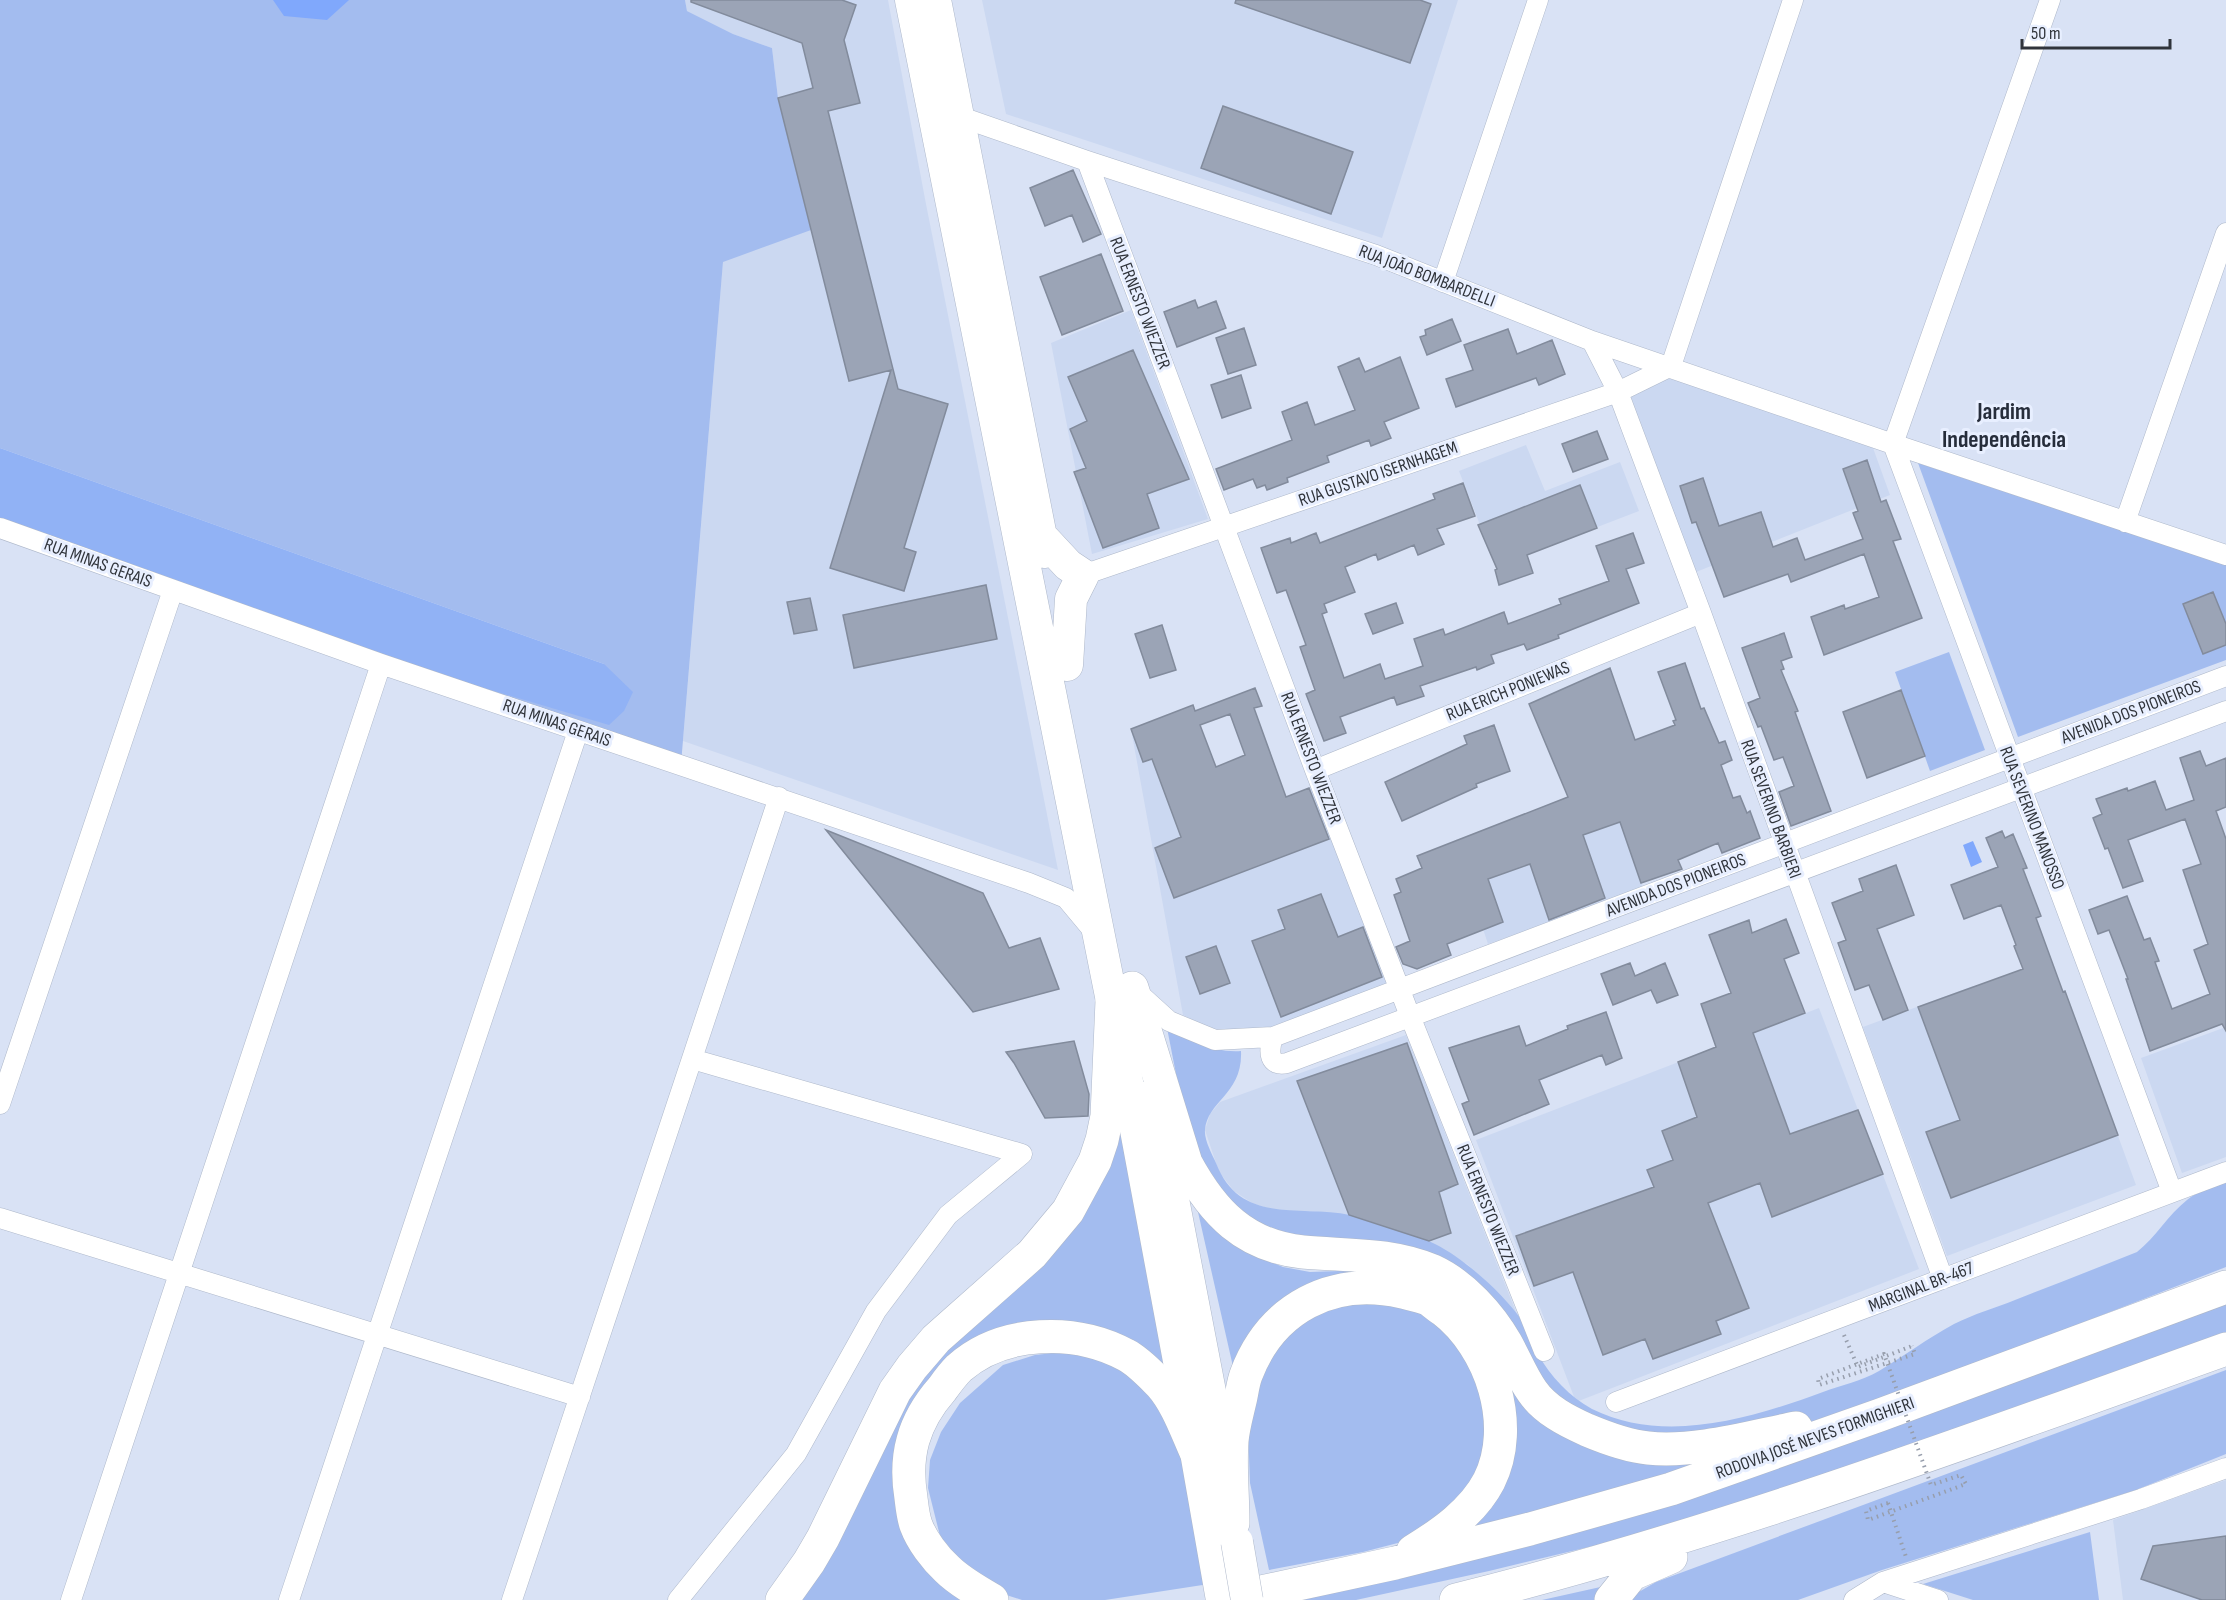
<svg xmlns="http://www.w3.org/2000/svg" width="2226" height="1600" viewBox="0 0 2226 1600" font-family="'Sofia Sans Condensed',sans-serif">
	<rect width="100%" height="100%" fill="#d9e2f5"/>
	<!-- built -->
	<path fill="#cbd8f1" d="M685,0H888L925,199L1058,870L683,741L723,262L778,98L772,48L733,34L687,11Z
		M982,0H1458L1382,238L1006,114Z
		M1131,310L1208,519L1092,554L1051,343Z
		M1670,377L1873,448L1890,495L1696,572L1631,397Z
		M1526,445L1545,491L1620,462L1639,511L1496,566L1459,471Z
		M1610,668L1646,770L1609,788L1644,890L1488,944L1454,841L1568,797L1529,704Z
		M1193,705L1233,817L1311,787L1388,984L1274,1029L1216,1031L1183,1015L1131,729Z
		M1973,986L1986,1020L2065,991L2136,1185L1947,1256L1863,1027Z
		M1819,1008L1919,1269L1576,1402L1476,1140Z
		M2226,1027V1157L2182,1173L2141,1058Z
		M1406,1035L1518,1317L1491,1286L1467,1264L1349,1215L1313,1211H1277L1252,1203L1234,1191L1219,1172L1205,1130L1210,1114L1220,1102Z
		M2226,1480V1600H2123L2113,1520Z"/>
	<!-- green -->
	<path fill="#a3bcef" d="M0,0H685L687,11L733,34L772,48L778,98L811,230L723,262L681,764L349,648L604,664L0,448Z
		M1918,463L2226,565V660L2018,737Z
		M1949,652L1985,750L1930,771L1895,672Z
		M1113,1014L1193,1439L1104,1341L958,1367L909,1497L989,1600H786L882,1420L1070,1213Z
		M1167,1028C1192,1040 1213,1053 1241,1051C1243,1094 1207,1101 1205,1130C1204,1140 1212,1154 1216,1163C1240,1226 1301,1204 1350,1215C1373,1221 1414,1233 1435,1244C1465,1259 1504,1294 1523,1322C1529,1332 1533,1344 1538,1354C1550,1376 1570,1397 1592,1409C1665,1445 1752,1418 1823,1392C1841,1385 1862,1381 1879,1371C1904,1356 1928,1338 1954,1324C1974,1314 1995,1308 2015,1300C2056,1284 2097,1268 2137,1252C2156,1237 2168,1215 2187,1200C2198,1191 2213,1187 2226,1182V1267L1845,1415L1788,1431L1666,1443L1553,1401L1523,1356L1307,1244L1244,1222L1189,1140Z
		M1193,1190L1262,1258L1283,1267L1310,1272L1368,1270L1503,1357L1656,1463L1711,1465L1453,1539L1480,1513L1496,1360L1369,1277L1234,1371Z
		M1378,1299L1429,1315L1452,1332L1486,1398V1443L1478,1471L1464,1498L1417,1538L1363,1552L1269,1570L1250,1483L1248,1430L1269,1351L1315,1310Z
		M2226,1301V1335L2032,1408L1712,1513L1593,1546L1489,1571L1356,1600H1295Z
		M1063,1352L1093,1355L1141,1375L1181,1437L1209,1584L1105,1600H1022L997,1592L974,1577L940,1536L928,1488L930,1460L941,1432L960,1403L1003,1365L1035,1355Z
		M2226,1370V1454L2136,1490L1882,1570L1798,1600H1625L1656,1582Z
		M2090,1532L2099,1600H1973L1923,1584Z
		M1614,1584L1601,1600H1542Z"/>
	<!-- forest -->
	<path fill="#91b2f5" d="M0,448L604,664L633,692L624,711L609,725L349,648L173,580L0,518Z"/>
	<!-- water -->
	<path fill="#80a8fc" d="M273,0H349L327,20L284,16Z
		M1973,841L1982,862L1971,867L1963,845Z"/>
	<!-- building -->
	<path fill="#9ba4b6" stroke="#828b9c" stroke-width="1.5" fill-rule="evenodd" d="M691,0H842L856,5L844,40L860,103L828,111L898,389L948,404L904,548L916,552L904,591L830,568L891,370L849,381L778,98L813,88L802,43L691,2Z
		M1236,0H1420L1431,4L1410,63L1235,3Z
		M1223,106L1353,152L1331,214L1201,168Z
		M1073,170L1101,234L1083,242L1072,215L1045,226L1030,188Z
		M1101,254L1123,311L1062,335L1040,277Z
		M1195,300L1198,308L1216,301L1226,328L1177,347L1164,312Z
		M1452,319L1461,341L1427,355L1420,337L1426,335L1425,330Z
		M1244,328L1256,365L1228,374L1216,338Z
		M1508,329L1517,354L1552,340L1565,374L1539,385L1536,378L1456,407L1446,379L1473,370L1464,345Z
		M1133,350L1189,479L1147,494L1159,528L1103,548L1074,472L1086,468L1070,429L1087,421L1068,377Z
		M1400,357L1419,408L1384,422L1391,438L1371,446L1369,440L1327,456L1329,462L1287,478L1288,482L1267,490L1265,485L1257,488L1253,479L1224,490L1216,469L1292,440L1282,412L1307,402L1315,425L1355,410L1338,367L1359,358L1365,372Z
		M1241,375L1251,408L1222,418L1211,385Z
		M1597,431L1608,459L1573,472L1562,444Z
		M1867,460L1881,502L1886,500L1901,539L1893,541L1922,618L1824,655L1811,617L1844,605L1845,609L1879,597L1864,554L1791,582L1788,574L1724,597L1696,522L1692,523L1680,486L1703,478L1719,526L1761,512L1773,547L1797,538L1805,560L1863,539L1853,513L1858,511L1843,469Z
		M1463,483L1475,516L1437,529L1444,544L1418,555L1414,545L1378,560L1376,554L1345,567L1355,592L1324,604L1327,612L1322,614L1344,678L1380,664L1385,679L1423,666L1414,639L1443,629L1445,635L1504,612L1508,624L1561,604L1559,599L1609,581L1596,546L1633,533L1644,563L1626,569L1639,603L1558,635L1559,638L1527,650L1524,644L1491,655L1494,663L1477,670L1476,667L1420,686L1424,696L1397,705L1394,697L1340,717L1346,733L1324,741L1306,694L1315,690L1300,647L1306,645L1286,590L1277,593L1261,548L1290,538L1291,543L1316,533L1320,543L1435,499L1433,494Z
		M1580,485L1597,528L1527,555L1533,573L1499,585L1495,570L1497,569L1478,525Z
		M986,585L997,639L854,668L843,615Z
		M2213,592L2226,624V645L2203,654L2183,604Z
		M810,598L817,630L794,634L787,602Z
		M1396,603L1403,623L1373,634L1365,614Z
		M1162,625L1176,670L1150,678L1135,634Z
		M1784,633L1792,657L1781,661L1784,669L1781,670L1798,711L1795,712L1831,811L1791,826L1779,792L1794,786L1783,757L1774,760L1761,726L1758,727L1748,703L1760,698L1742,648Z
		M1685,663L1701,709L1704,708L1719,743L1725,741L1732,760L1721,765L1733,798L1740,796L1747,813L1750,811L1760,838L1722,853L1718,843L1678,860L1682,869L1641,883L1620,822L1583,835L1605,898L1549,920L1530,864L1488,879L1503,922L1447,944L1451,955L1417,969L1403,964L1396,947L1410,941L1394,895L1401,892L1396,879L1422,868L1417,856L1568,797L1529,704L1610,668L1635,740L1675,725L1673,721L1676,720L1658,672Z
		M1255,688L1262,706L1254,708L1286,797L1309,788L1329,839L1174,898L1155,848L1181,837L1152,759L1143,762L1131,729L1193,705L1195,711ZM1230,714L1245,755L1216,767L1200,725Z
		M1901,690L1925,756L1867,778L1843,712Z
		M1494,725L1510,771L1476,784L1477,787L1402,821L1385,782L1467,744L1464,736Z
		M2200,751L2206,766L2226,758V807L2216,811L2226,839V1031L2222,1024L2150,1051L2126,979H2128L2109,930L2098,934L2089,910L2127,896L2144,940L2150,938L2159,961L2155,962L2172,1009L2210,994L2194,950L2208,944L2183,870L2201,864L2185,819L2128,840L2143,881L2123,888L2108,848L2105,849L2093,818L2102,814L2096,799L2127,788L2128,791L2155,781L2166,810L2194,800L2180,758Z
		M826,830L983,893L1009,948L1040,938L1059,989L973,1012Z
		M2002,831L2005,838L2013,834L2027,868L2023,869L2041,916L2036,918L2063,992L2065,991L2118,1135L1951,1198L1926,1132L1960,1120L1918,1007L2023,969L2014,946L2016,945L2001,905L1964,919L1951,885L1998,867L1986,838Z
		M1896,865L1914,915L1877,929L1908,1010L1883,1020L1869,985L1855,990L1838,943L1846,940L1832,903L1863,891L1859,879Z
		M1321,894L1338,937L1363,927L1382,977L1281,1017L1252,941L1285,929L1278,910Z
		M1786,919L1799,953L1784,959L1805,1013L1753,1033L1790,1134L1858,1110L1883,1174L1772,1217L1760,1183L1708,1203L1749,1308L1716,1321L1721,1334L1653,1359L1645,1339L1603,1355L1573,1272L1534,1286L1516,1236L1654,1187L1647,1170L1673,1160L1662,1131L1697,1117L1678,1062L1716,1047L1701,1004L1731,993L1709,935L1749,920L1752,933Z
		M1216,946L1230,983L1200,994L1186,957Z
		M1630,963L1635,976L1665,963L1678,995L1657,1003L1651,990L1613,1005L1601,974Z
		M1606,1012L1622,1058L1606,1065L1602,1055L1539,1080L1549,1104L1474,1135L1462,1104L1469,1101L1449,1048L1519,1026L1526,1046L1568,1029L1567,1026Z
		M1074,1041L1089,1094L1088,1116L1045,1118L1014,1063L1006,1052Z
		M1407,1043L1458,1184L1439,1192L1451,1233L1429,1241L1349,1215L1297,1081Z
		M2226,1536V1600H2202L2141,1579L2153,1546Z"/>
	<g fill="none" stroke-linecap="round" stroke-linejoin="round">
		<defs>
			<path id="street" d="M958,116L1087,161L1376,255L1592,341L1893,444L2226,555
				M1087,161L1315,770L1410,1016L1544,1351
				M1443,282L1538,0
				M1592,341L1618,392L1701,613L1943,1279
				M1893,444L2172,1192
				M1893,444L2050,0
				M2125,522L2226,233
				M0,528L381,664L1029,883L1066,898L1096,934
				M1083,575L1618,392L1671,366L1793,0
				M1315,770L1701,613
				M1137,992L1169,1021L1215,1040L1273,1037L2226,676
				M1273,1037C1268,1052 1269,1067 1287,1063L2226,711
				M0,1104L173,590
				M0,1218L580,1397
				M1616,1402L2226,1172
				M1883,1582L1938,1600
				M71,1600L381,664
				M289,1600L578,731
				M512,1600L779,797
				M678,1600L796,1454L876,1311L948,1215L1022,1154L692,1059
				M1854,1600L1883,1582L2141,1499L2226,1468"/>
			<path id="primary" d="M911,0L1112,1001L1196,1452L1222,1600
				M935,0L1044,552
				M1041,536L1068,565L1083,575L1071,599L1067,665
				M1153,1095L1225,1470"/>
			<path id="highway" d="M1132,988L1186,1163C1213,1213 1245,1246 1303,1252C1347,1256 1391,1253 1433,1271C1463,1285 1490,1315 1506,1343C1515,1359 1522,1377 1532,1391C1545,1410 1567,1421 1587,1430C1606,1438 1627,1446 1648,1448C1694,1453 1750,1437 1796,1428
				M1233,1523C1233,1496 1230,1468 1232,1441C1233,1428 1237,1414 1240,1401C1242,1393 1243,1383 1246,1375C1271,1308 1332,1276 1402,1292C1410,1294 1420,1296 1428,1299C1433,1302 1438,1307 1443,1310C1491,1347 1517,1425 1489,1481C1473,1512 1441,1534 1413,1551
				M782,1600L809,1562L823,1538L895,1391L912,1367L936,1339L1032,1254L1068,1211L1095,1161L1102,1140L1107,1116L1112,1001
				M992,1600C977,1591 960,1582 947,1569C935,1558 922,1541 916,1525C913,1517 912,1506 911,1498C904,1456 913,1422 942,1389C947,1382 953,1374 959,1368C1003,1329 1076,1328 1126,1355C1138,1361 1151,1375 1160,1384C1177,1403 1186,1430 1196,1452
				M1224,1600L1395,1563L1530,1529L1671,1489L1880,1415L2226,1287
				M1456,1600C1718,1535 1972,1440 2226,1349
				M1611,1600L1632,1574L1671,1557"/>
		</defs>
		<!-- street casing -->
		<use href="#street" stroke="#aeb8ca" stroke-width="21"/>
		<!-- primary casing -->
		<use href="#primary" stroke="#aeb8ca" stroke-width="33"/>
		<!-- highway casing -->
		<use href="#highway" stroke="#aeb8ca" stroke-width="34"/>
		<!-- path -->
		<path stroke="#979eac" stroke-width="4" stroke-dasharray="1.5 4.5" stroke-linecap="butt" d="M1844,1335L1858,1367L1912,1346
			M1888,1503L1906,1557"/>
		<!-- street -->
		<use href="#street" stroke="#fff" stroke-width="20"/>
		<!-- primary -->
		<use href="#primary" stroke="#fff" stroke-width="32"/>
		<!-- highway -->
		<use href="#highway" stroke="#fff" stroke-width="33"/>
		<defs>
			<path id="primary-bridge" d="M1237,1542L1247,1600"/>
		</defs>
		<!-- primary-bridge casing -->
		<use href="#primary-bridge" stroke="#aeb8ca" stroke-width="33" stroke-linecap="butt"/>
		<!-- path-bridge -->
		<path stroke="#979eac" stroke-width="4" stroke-dasharray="1.5 4.5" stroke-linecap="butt" d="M1888,1503L1866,1511L1868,1520L1966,1484L1961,1475L1931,1485L1884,1354L1818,1379L1819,1385L1915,1354L1912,1346"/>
		<!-- primary-bridge -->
		<use href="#primary-bridge" stroke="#fff" stroke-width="32"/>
	</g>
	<g text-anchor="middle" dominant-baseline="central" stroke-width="6" stroke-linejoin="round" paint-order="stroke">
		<!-- street labels -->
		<g font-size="18" fill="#30343b" stroke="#e8efff">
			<text transform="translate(1427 276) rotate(21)">RUA JOÃO BOMBARDELLI</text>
			<text transform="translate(1140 303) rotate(69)">RUA ERNESTO WIEZZER</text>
			<text transform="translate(1378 474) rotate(-19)">RUA GUSTAVO ISERNHAGEM</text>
			<text transform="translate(98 563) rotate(20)">RUA MINAS GERAIS</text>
			<text transform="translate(1508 691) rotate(-22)">RUA ERICH PONIEWAS</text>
			<text transform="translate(2131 712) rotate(-21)">AVENIDA DOS PIONEIROS</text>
			<text transform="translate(557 723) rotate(19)">RUA MINAS GERAIS</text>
			<text transform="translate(1311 758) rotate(69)">RUA ERNESTO WIEZZER</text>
			<text transform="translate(1771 809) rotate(70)">RUA SEVERINO BARBIERI</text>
			<text transform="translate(2032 818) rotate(69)">RUA SEVERINO MANOSSO</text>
			<text transform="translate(1676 885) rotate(-21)">AVENIDA DOS PIONEIROS</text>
			<text transform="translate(1488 1210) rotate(68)">RUA ERNESTO WIEZZER</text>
			<text transform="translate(1921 1287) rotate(-21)">MARGINAL BR-467</text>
			<text transform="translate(1815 1438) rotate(-20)">RODOVIA JOSÉ NEVES FORMIGHIERI</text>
		</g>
		<!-- district labels -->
		<g font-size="24" font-weight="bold" fill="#262d3b" stroke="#e8efff">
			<text x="2004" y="411">Jardim<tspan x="2004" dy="28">Independência</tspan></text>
		</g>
	</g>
	<!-- scale -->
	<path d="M2022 39v9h148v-9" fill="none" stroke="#30343b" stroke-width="3"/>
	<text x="2031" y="39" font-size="18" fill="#30343b" stroke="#e8efff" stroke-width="4.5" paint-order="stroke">50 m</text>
</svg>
